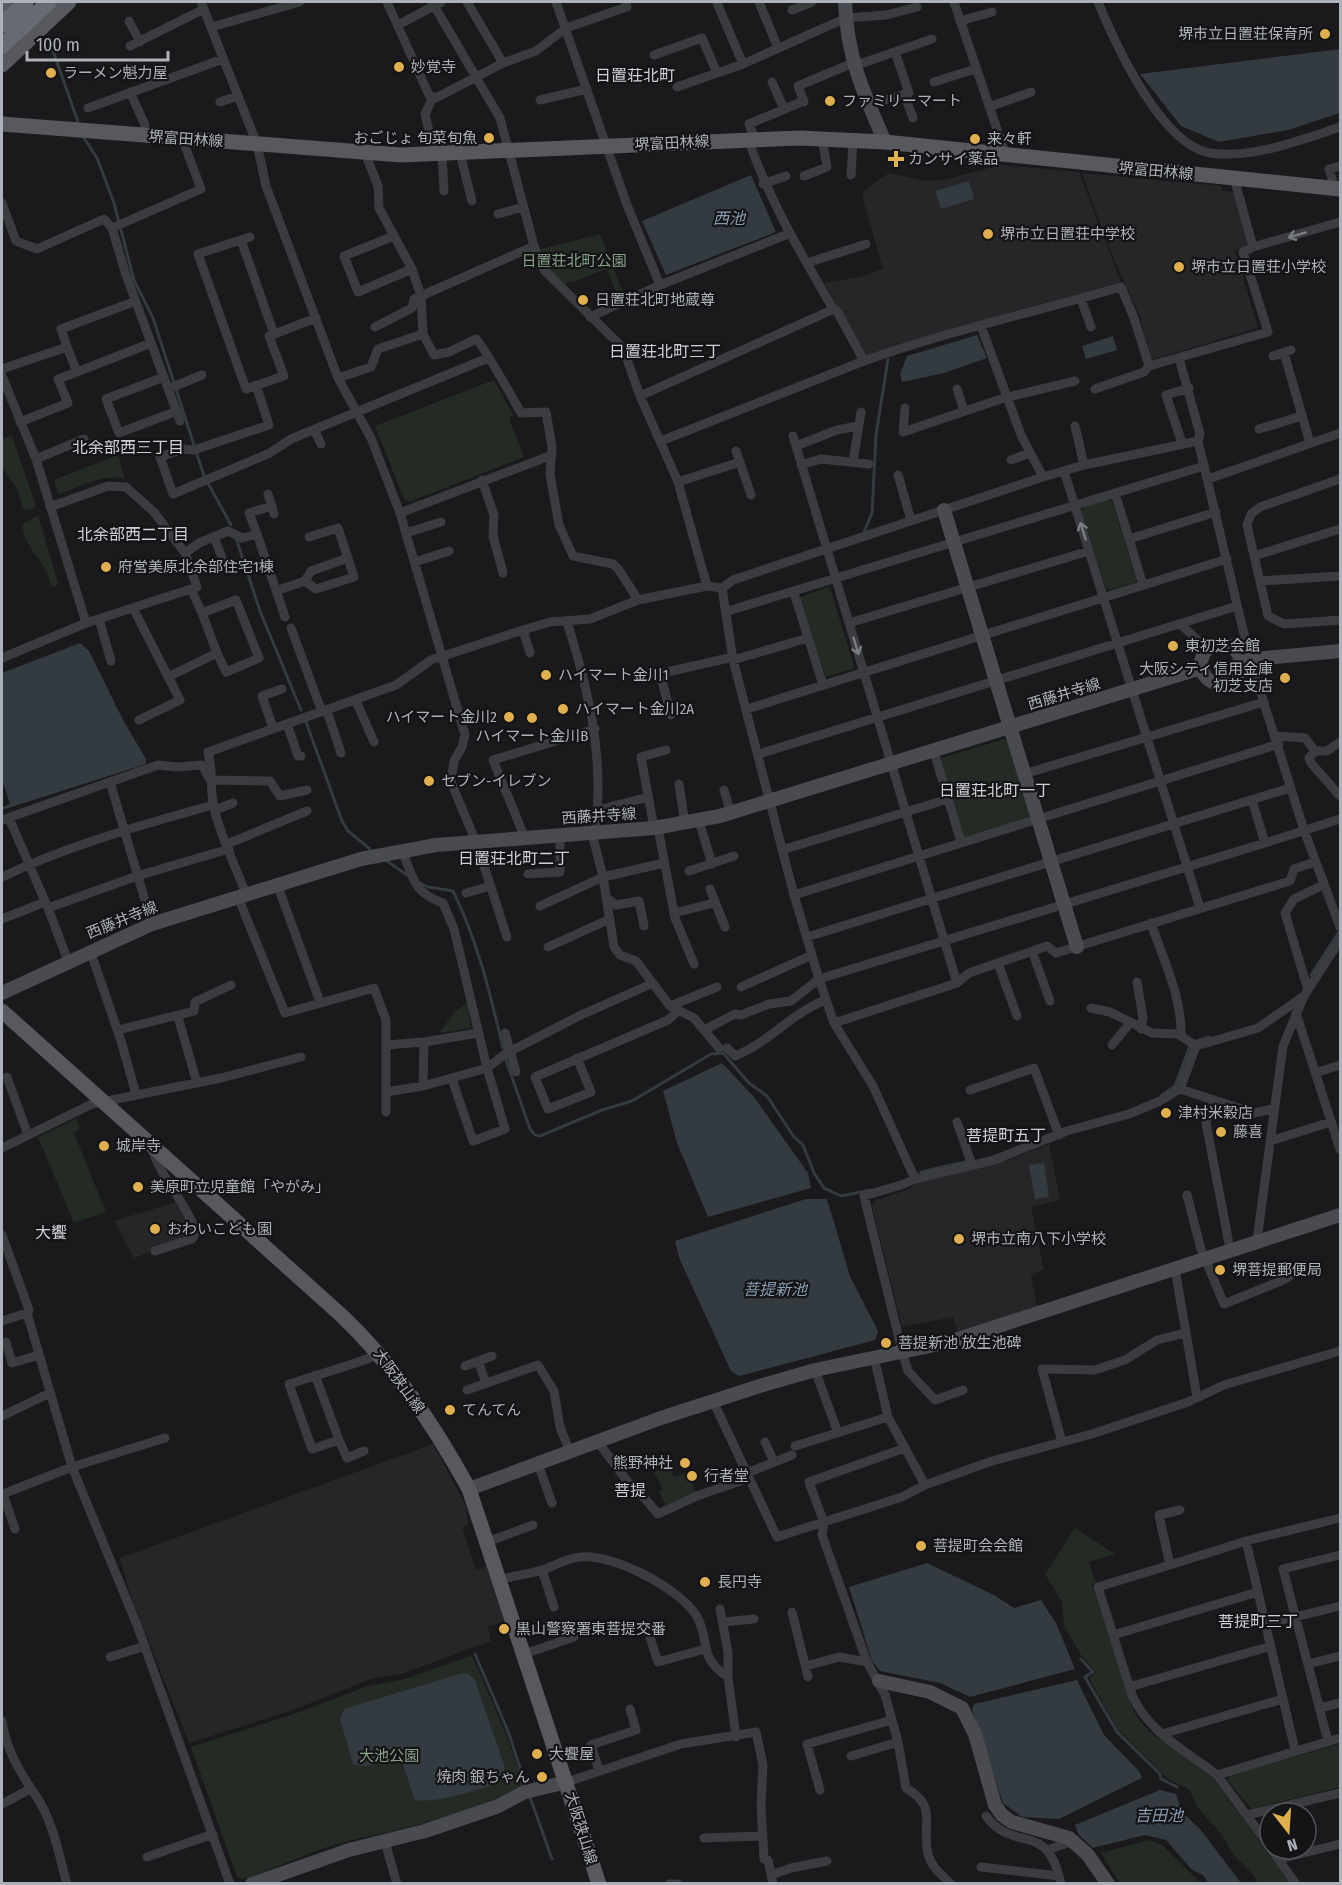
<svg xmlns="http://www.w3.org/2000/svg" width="1342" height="1885" viewBox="0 0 1342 1885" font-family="'Fira Sans Condensed','Noto Sans JP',sans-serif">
	<rect width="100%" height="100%" fill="#1a191b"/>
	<!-- built -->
	<path fill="#262628" d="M1001,165L1079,172L1121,283L958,327L868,355L864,353L824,283L860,277L883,269L863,199V191L889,173L925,181L943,180Z
		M1082,173L1221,186L1222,191L1235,192L1248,244L1235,251L1258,328L1151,360L1140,317L1110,250Z
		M1049,1144L1060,1200L1031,1207L1044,1270L1031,1274L1037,1308L958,1332L953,1317L902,1327L872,1207L876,1200L907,1190L919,1182L1011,1159Z
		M177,1202L192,1227L190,1237L134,1258L114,1221Z
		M433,1444L466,1506L468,1525L462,1527L476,1570L486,1566L505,1621L488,1627L491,1641L401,1674L371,1679L293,1710L189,1743L130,1594L120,1558Z"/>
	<!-- green -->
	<path fill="#242b25" d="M600,234L624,295L618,297L607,269L573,282L570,281L564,285L549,269L541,249Z
		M494,380L513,415L509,418L524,457L409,502L404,499L375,426Z
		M12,436L36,506L29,510L23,509L18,490L2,467V438Z
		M118,455L125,479C105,473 78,488 59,494L54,480Z
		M1109,499L1112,501L1136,579L1135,583L1109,590L1106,588L1081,511L1083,507Z
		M38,515L58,583L55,587L51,586C47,561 20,544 23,524Z
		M827,587L830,588L854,666L852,669L826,677L799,598Z
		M1004,739L1009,741L1031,813L1029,818L965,837L962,836L940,763L942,758Z
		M467,1003L471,1028L439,1033L454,1013Z
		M76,1119L80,1128L74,1133L106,1212L74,1223L38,1137Z
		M666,1455L674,1477L688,1473L695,1492L662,1507L665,1504L659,1492L663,1489L654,1473L662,1468L658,1457Z
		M1075,1528L1115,1554L1089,1562L1096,1583L1092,1585L1133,1710L1140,1721L1150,1732L1213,1778L1290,1883H1258C1252,1871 1243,1865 1234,1855C1229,1849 1226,1841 1222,1835C1209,1819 1196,1811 1190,1790L1167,1778L1118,1730L1089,1678L1096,1672L1081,1655L1064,1626L1062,1602L1045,1574Z
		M470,1656L474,1659L506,1734L524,1785C467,1817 399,1829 337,1844C304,1853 275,1870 243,1879L237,1877L191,1747L297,1713L368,1686L405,1679Z
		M1340,1744V1787L1252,1809L1227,1780L1230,1775Z
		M1149,1840L1162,1845L1201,1883H1120L1101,1853Z"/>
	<!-- water -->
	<path fill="#333a40" d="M1340,49V113L1288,130L1219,142L1181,126L1140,74Z
		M751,175L776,232L666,275L642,221Z
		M969,181L974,199L941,209L935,191Z
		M977,335L987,358L944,373L902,382L900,374L907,356Z
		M1113,336L1117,350L1086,359L1082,346Z
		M80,643L89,651L122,718L146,759V764L2,810V807L10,804L2,780V673Z
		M722,1063L754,1097L808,1173L811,1188L708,1217L677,1143L663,1091Z
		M1044,1163L1049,1197L1035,1199L1029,1165Z
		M806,1199H827L850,1276L878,1331L875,1340L739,1376L731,1371L679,1258L675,1241Z
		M927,1563L994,1595L1014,1608L1041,1600L1056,1623L1075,1669L970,1697L940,1683L880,1671L872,1661L849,1587Z
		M463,1673L469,1674L475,1680L505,1768C503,1772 501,1777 498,1780C488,1790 429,1804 415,1800L402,1762C385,1757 369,1771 353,1764L340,1719L344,1709Z
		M1077,1680L1104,1735L1139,1771L1142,1778L1059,1819L1022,1817L1003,1803L972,1709L974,1704Z
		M1160,1790L1176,1794L1182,1812L1200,1829L1241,1883H1208L1203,1875L1192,1870L1166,1840L1145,1835L1093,1848L1079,1835L1075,1825Z"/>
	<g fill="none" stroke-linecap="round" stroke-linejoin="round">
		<!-- stream -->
		<path stroke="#333a40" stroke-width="3" d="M52,48L78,122
			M84,138L97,158L114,203L134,280L153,318L204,476L231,525
			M864,532L872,513L876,435L888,359
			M236,538L260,611L301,710
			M306,722L342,821L348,831L370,849
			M387,861L407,875
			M420,883L428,887L453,891C478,942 490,993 503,1048
			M1311,975L1339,932
			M1197,1041L1209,1037
			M506,1060L530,1129L535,1135L540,1136L602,1110L632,1101L711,1054L723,1053L749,1083L767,1096L794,1137L803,1145L814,1173L824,1188L841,1196L870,1190
			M1162,1095L1175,1086L1190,1046
			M921,1172L965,1162
			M475,1654L508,1731L525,1783
			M1081,1659L1093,1672L1085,1677L1117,1732L1160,1774L1161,1779L1177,1787
			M530,1797L552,1859"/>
		<!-- street -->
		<path stroke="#3b3c40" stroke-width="9" d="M201,2L257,144L266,186L338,378L371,438L400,513L465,735L462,747L454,761L451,782L478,847L507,937
			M387,2L429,95L436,98L503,63L536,51L566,28L627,7L626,2
			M432,2L500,118L534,246L544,270L623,348L640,396L678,482L707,586
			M467,2L503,63
			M556,2L627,205L660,285
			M759,2L778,48
			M954,2L1006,156
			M1098,2C1115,43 1161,145 1210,153C1252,159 1301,140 1340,127
			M717,3L743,64
			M792,10L812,2
			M129,21L140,42
			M960,21L992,12
			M398,25L441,2
			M211,27L300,2
			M130,46L204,9
			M654,55L702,38L717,73
			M854,66L932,39
			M772,82L784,109
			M934,82L975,69
			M677,87L743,64L846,18L886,15L917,7
			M130,92L145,125L144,135
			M904,94L913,118
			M433,97L425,114L434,154
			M540,100L587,89
			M220,102L238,96
			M804,102L798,86L853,63
			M869,105L909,93L895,52
			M989,107L1031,92
			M88,108L223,59
			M748,139C770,202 799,250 832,307L837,311L864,361C948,331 1035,312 1121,287L1134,318L1149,366L1268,332L1243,252L1253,247L1234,178
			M755,139L749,124L799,103
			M365,153L378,186L379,208L412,269L421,296L423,334L434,355L449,352L476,339C481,342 515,402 521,413L546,412L552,447L550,474L559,525L573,556L613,564L619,570L638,600
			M460,153L472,201
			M442,154L444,191
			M851,175L853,141
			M804,176L827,167L822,139
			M763,184L786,176
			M1335,188L1329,169L1340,166
			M2,203L16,241L37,249L104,219L112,228L126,275L180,421
			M498,214L523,207
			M112,228L201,189L182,138
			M394,236L344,256L358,292L412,269
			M250,237L198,254L246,389L284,376L269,336L316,318
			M241,240L274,334
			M1253,247L1340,222
			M807,263L866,244
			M1081,299L1091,327
			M590,317L660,285L788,234
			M981,326L1021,435L1043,477
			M375,327L412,308L414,299L421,296L534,246
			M67,347L61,329L136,301
			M1284,353L1310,443
			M1273,356L1291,350
			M1179,358L1200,434L1198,441L1250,659L1304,830L1340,927
			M2,369L67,347L77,372L151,343
			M2,376L36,459L86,623
			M164,377L106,399L119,433L177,411
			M338,378L371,367L378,349L423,334
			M256,385L269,425L194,450L183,449L160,457L173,494L270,453L291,439L488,358
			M168,389L202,375
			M957,389L964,411
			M1095,389L1144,372L1149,366
			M640,396L834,309
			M905,408L903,432L1004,398L1075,381
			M20,422L68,403L58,379L77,372
			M1075,426L1084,465
			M314,429L321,444
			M1259,429L1302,416
			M793,436L957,983
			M661,441L864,361
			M1182,443L1166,395L1189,388
			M796,446L837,430L858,426
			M736,451L751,495
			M36,459L84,439
			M1011,460L1030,453
			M853,462L861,412
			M801,465L821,459L869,464
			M1064,471L1200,908
			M898,475L911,520
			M1208,479L1340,433
			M1340,479L1260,507L1251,514L1247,525L1268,616L1284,624L1340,620
			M482,480L494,515L493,536L503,573
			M678,482L740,462
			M1115,493L1143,585
			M268,494L274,514
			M400,513L552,455
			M406,533L441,522
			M257,534L249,513L272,506
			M214,537L226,568
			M1129,539L1216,512
			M185,553L199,543L228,531L242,538L257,534L285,617
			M1254,556L1340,529
			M415,562L449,551
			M305,581L311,571L348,558
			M1260,581L1340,576
			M722,588L733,580L787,562L1043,477L1084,465L1198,441
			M191,589L202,613
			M276,591L305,581L316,589L354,577L338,528L309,537
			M794,593L823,685
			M133,608L180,700L139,720
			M728,611L1204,466
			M99,619L111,661
			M567,622C589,691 605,759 595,833
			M849,623L1089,551
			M1180,624L1208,649
			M291,628L322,712
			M523,630L530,653
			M2,658L86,623L197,587L185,553L154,512L126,487L108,486L50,507
			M733,660L808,638
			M660,673L671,715
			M168,677L217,653L226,672L259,658L236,600L202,613L217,653
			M641,678L733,657
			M356,701L374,742
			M747,709L1227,559
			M327,711L341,753
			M287,724L298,756H301
			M273,728L262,696L282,689
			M1276,736L1305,738L1315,751H1327L1340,742
			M1315,751L1309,758L1311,763L1340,796
			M934,752L961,842
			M759,754L1237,606
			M1024,774L1264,702
			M110,782L152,924
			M679,784L685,824
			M724,790L731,814
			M215,810L233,803
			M598,810L648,797
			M9,818L48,908L68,961
			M2,820L158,765L177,767L202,765L210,780L270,781L280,796L307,790
			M699,821L712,864
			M654,828L641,757L666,750
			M658,828L675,918L694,964
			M592,833L603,877L614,947L620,955L636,961L670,1006L694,1018L719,1048
			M525,838L493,760L595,729
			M1265,843L1340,819
			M227,844L307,811
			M402,850C413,877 413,893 443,903L454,929L487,1068L505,1129L473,1141L452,1079
			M782,850L948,799
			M689,871L734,856
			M528,874L560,872V835
			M2,877C69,845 141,825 213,805
			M277,884L320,1002
			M710,889L725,927
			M466,893L491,886
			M246,894C235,865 219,833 213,803C210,785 213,769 208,752L396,685L431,660L523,630L550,622L590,619L638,600L707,586L722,588L733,660L794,895L819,979L834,1023L873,1086L915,1179L904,1184L864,1196L902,1351L908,1371L935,1400L963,1390
			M794,895L1279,744
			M238,897L285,1013L374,988L386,1020V1112
			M607,898L616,905L639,901L644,926
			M540,906L603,877L664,863
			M48,908L137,876L229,849
			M674,913L714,903
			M2,919L45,902
			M1151,923C1163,959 1182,997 1181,1035
			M807,937L1290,788
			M548,947L610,919
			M90,950L121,1041L136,1094
			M1032,951L1050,1001
			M998,963L1017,1016
			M1137,982L1143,1018L1141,1029
			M741,987L812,955
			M1308,990L1285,913L1294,899L1323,885
			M670,1006L717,987
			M1091,1008L1110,1012L1152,1033L1178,1034L1196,1046
			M1296,1013L1340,1149
			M178,1017L197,1083
			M834,1023L957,983L969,973L1047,946L1056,953L1290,881L1294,869L1315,862
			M118,1030L194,1011L195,1002L231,985
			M704,1030L735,1014L741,1015L769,1004L791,1001L819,979L1265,843L1252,800
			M505,1033L516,1072
			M386,1045L424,1042L478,1033
			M1112,1045L1130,1023
			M727,1048L735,1056C768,1043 793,1012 826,1000
			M577,1058L591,1092L548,1109L535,1077L668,1020L678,1011
			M1315,1073L1340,1065
			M7,1077L28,1135
			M423,1086L424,1042
			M1180,1089L1254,1113L1273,1109
			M970,1090L1034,1068L1059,1135
			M386,1092L423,1086L487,1068L505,1054L581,1015L651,984
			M1214,1100L1206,1123L1230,1249
			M957,1122L972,1165
			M1270,1141L1331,1122
			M2,1148L92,1104L221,1078L301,1057
			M152,1148C161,1179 186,1202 196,1232L192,1239L155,1251
			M915,1179L994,1160L1067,1131L1129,1114L1160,1101L1180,1089L1196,1046L1258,1028L1304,996
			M1187,1195L1201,1249L1224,1304L1281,1281L1302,1269
			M2,1235L29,1310L27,1313L72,1467L137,1625L230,1884
			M1257,1240L1283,1046L1304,996L1340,940
			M1175,1269L1197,1397
			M2,1321L27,1313
			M6,1342L12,1363L39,1355
			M874,1357L888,1417L925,1485
			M478,1361L486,1383
			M465,1366L492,1356
			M815,1370L838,1433
			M315,1375L339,1440L312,1449L289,1384C320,1374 350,1366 380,1354
			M467,1390L538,1365L554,1391L560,1427L570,1452
			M713,1401L777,1537L902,1497L925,1485L992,1461L1092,1434L1188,1402L1224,1385L1340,1351
			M2,1416L50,1393
			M339,1440L347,1458L364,1451
			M598,1442L633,1489L641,1494L658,1514L697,1496L749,1478
			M765,1442L774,1462
			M1062,1442L1042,1369L1095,1370L1125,1360L1157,1340L1185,1333
			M795,1446L888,1417
			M905,1448L809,1482L824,1523L822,1535L867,1662L885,1695L898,1742L906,1788C939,1807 921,1824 928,1854C931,1867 942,1875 951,1884
			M538,1464L552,1503
			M747,1473L792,1455
			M1180,1510L1159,1515L1170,1565L1098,1587L1132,1695C1148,1732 1186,1751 1217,1775L1340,1738
			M15,1529L3,1494L72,1467L165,1438
			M1246,1541L1295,1750
			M487,1542L533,1525
			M1170,1565L1246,1541L1340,1518
			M542,1570L554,1607
			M500,1580C515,1575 531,1574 545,1569C556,1565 567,1558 580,1557C612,1553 679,1588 696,1615C712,1642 696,1656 728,1677L736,1737
			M720,1609L728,1652V1677
			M792,1612L808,1677
			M723,1622L754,1619
			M1266,1624L1340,1606
			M1113,1635L1258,1592
			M650,1637L658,1662L705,1649
			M524,1654L574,1637
			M110,1657L145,1646
			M1308,1664L1340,1656
			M806,1666L839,1657L867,1662
			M1129,1687L1271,1646
			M1319,1708L1340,1703
			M2,1721C6,1750 20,1772 36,1796C53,1821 59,1855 67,1884
			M1162,1734L1283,1699
			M1328,1741L1283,1569L1340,1555
			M851,1756L898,1742
			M599,1770L591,1745L636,1730L630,1709
			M1217,1775L1270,1847
			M567,1782L681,1744L756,1732L763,1765L761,1805L764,1859L768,1860L773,1884
			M820,1790L807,1744L892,1720
			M2,1804L30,1789
			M1247,1815L1340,1793
			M986,1816C1015,1855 1047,1818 1061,1884
			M704,1838L762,1836
			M385,1842L397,1884
			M1271,1849L1296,1884
			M1048,1850L1072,1841
			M147,1857L213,1834
			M1279,1859L1340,1844
			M981,1867L1059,1876
			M771,1875L791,1868L827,1861
			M669,1884H678"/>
		<!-- secondary -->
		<path stroke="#494b50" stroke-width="14" d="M845,2C847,57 863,92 885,142
			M944,510L1077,947
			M1201 664a20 20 0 1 1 40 0a20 20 0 1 1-40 0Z
			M1242,660L1340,651
			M2,993L152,924L361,859L436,845L654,828L720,816L1201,668
			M469,1489L661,1418L763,1385L815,1370L949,1342L1340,1215
			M879,1681L930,1692L962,1708L975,1734L995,1805L1002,1815L1012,1822L1069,1838L1088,1855L1108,1884
			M252,1884L349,1850L425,1831L496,1807L525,1792L567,1782"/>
		<!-- primary -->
		<path stroke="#57595f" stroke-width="15" d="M2,2L17,25
			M2,65L69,2
			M2,124L401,155L799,138L885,142L1340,189
			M2,1011L341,1315C394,1365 434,1425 469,1489L599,1884"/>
		<!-- highway -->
		<path stroke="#676a70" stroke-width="16" d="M2,25L26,2
			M2,46L49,2"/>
	</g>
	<!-- one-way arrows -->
	<defs><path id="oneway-shaft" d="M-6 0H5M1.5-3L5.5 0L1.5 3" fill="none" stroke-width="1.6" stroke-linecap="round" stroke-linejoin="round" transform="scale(1.5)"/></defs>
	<g stroke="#7a7c83">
		<use href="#oneway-shaft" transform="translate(1297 235) rotate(164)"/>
		<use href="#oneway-shaft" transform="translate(1083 531) rotate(-108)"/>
		<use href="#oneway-shaft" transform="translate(856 646) rotate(73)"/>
	</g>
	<!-- markers -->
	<g fill="#dfb04d" stroke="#141416" stroke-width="2">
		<circle cx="1325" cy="34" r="6"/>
		<circle cx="399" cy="67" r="6"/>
		<circle cx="51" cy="73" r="6"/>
		<circle cx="830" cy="101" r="6"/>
		<circle cx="489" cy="138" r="6"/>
		<circle cx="975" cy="139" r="6"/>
		<path d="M893 150h6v6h6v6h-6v6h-6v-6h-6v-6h6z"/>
		<circle cx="988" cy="234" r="6"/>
		<circle cx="1179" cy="267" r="6"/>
		<circle cx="583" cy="300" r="6"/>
		<circle cx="106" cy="567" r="6"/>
		<circle cx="1173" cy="646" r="6"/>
		<circle cx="546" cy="675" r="6"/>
		<circle cx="1285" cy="678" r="6"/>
		<circle cx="563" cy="709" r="6"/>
		<circle cx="509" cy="717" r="6"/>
		<circle cx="532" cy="718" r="6"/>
		<circle cx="429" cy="781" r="6"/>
		<circle cx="1166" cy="1113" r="6"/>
		<circle cx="1221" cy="1132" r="6"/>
		<circle cx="104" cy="1146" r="6"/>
		<circle cx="138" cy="1187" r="6"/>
		<circle cx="155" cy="1229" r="6"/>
		<circle cx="959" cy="1239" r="6"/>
		<circle cx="1220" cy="1270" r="6"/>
		<circle cx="886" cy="1343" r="6"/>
		<circle cx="450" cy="1410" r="6"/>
		<circle cx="685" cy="1463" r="6"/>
		<circle cx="692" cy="1476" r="6"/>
		<circle cx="921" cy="1546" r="6"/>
		<circle cx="705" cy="1582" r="6"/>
		<circle cx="504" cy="1629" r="6"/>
		<circle cx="537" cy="1754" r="6"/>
		<circle cx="542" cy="1777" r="6"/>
	</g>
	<g text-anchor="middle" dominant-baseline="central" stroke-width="4.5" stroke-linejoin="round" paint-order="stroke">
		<!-- poi labels -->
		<g font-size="15" fill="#adb1b9" stroke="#141416" text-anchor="start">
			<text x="1313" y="34" text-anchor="end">堺市立日置荘保育所</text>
			<text x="411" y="67">妙覚寺</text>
			<text x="63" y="73">ラーメン魁力屋</text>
			<text x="842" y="101">ファミリーマート</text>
			<text x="477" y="138" text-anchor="end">おごじょ 旬菜旬魚</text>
			<text x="987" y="139">来々軒</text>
			<text x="908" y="159">カンサイ薬品</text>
			<text x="1000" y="234">堺市立日置荘中学校</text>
			<text x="1191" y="267">堺市立日置荘小学校</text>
			<text x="595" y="300">日置荘北町地蔵尊</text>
			<text x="118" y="567">府営美原北余部住宅1棟</text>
			<text x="1185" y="646">東初芝会館</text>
			<text x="1273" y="669" text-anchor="end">大阪シティ信用金庫<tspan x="1273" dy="17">初芝支店</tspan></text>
			<text x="558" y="675">ハイマート金川1</text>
			<text x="575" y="709">ハイマート金川2A</text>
			<text x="497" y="717" text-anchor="end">ハイマート金川2</text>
			<text x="532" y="736" text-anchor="middle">ハイマート金川B</text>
			<text x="441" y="781">セブン-イレブン</text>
			<text x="1178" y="1113">津村米穀店</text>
			<text x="1233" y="1132">藤喜</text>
			<text x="116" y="1146">城岸寺</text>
			<text x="150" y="1187">美原町立児童館「やがみ」</text>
			<text x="167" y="1229">おわいこども園</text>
			<text x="971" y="1239">堺市立南八下小学校</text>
			<text x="1232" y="1270">堺菩提郵便局</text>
			<text x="898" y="1343">菩提新池 放生池碑</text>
			<text x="462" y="1410">てんてん</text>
			<text x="673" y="1463" text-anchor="end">熊野神社</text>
			<text x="704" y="1476">行者堂</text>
			<text x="933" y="1546">菩提町会会館</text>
			<text x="717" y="1582">長円寺</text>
			<text x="516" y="1629">黒山警察署東菩提交番</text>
			<text x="549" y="1754">大饗屋</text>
			<text x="530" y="1777" text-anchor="end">焼肉 銀ちゃん</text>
		</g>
		<!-- street labels -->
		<g font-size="15" fill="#adb1b9" stroke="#141416">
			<text transform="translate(186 139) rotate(4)">堺富田林線</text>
			<text transform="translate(672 143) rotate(-3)">堺富田林線</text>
			<text transform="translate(1156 171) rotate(5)">堺富田林線</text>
			<text transform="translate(1064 694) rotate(-17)">西藤井寺線</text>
			<text transform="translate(599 816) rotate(-4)">西藤井寺線</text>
			<text transform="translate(122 920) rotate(-22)">西藤井寺線</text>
			<text transform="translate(399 1381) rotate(54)">大阪狭山線</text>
			<text transform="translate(581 1828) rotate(73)">大阪狭山線</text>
		</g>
		<!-- park labels -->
		<g font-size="15" fill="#87a289" stroke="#141416">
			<text x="574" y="261">日置荘北町公園</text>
			<text x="389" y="1756">大池公園</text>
		</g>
		<!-- neighbourhood labels -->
		<g font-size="16" fill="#ced0d6" stroke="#141416">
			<text x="635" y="75">日置荘北町</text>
			<text x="665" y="351">日置荘北町三丁</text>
			<text x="128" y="447">北余部西三丁目</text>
			<text x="133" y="534">北余部西二丁目</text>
			<text x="995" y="790">日置荘北町一丁</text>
			<text x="514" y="858">日置荘北町二丁</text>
			<text x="1006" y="1135">菩提町五丁</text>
			<text x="51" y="1232">大饗</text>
			<text x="630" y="1490">菩提</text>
			<text x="1258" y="1621">菩提町三丁</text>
		</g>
		<!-- water labels -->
		<g font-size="16" font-style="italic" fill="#889db0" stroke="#141416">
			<text x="729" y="218">西池</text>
			<text x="775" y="1289">菩提新池</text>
			<text x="1159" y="1815">吉田池</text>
		</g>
	</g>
	<!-- border -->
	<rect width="1342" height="1885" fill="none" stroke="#adb1b9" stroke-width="6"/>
	<!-- north arrow -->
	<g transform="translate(1288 1831) rotate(163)"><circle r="28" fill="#141416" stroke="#515357" stroke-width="1.5"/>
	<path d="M0-4.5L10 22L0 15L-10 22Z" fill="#dfb04d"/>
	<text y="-9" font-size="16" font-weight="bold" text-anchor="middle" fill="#adb1b9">N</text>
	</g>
	<!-- scale -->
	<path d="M27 51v9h141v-9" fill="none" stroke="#adb1b9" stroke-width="3"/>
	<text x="36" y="51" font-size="18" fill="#adb1b9" stroke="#141416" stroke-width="4.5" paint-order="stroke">100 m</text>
</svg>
